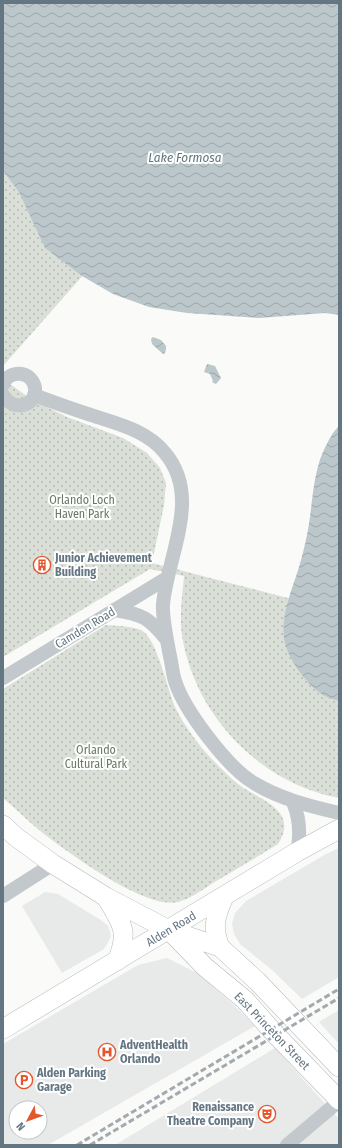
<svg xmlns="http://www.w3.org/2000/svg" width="342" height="1148" viewBox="0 0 342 1148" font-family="'Fira Sans Condensed',sans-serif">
	<defs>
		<pattern id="park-dots" width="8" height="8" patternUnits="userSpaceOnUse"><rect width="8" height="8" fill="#dadfd7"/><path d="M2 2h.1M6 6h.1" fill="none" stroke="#b4b9b4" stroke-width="1.8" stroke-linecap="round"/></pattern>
		<pattern id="water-waves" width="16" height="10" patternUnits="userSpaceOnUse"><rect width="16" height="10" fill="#bbc7cb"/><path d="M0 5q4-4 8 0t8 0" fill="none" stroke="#9ca6aa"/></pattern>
	</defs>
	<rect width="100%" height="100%" fill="#fafaf8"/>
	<!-- built -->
	<path fill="#e8e9e9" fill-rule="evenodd" d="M339,848V977L302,999L272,970L240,944L234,934L232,924L235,913L246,901L326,854Z
		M45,892L58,894L101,920L108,926L110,932L111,937L104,949L62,973L22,906Z
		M167,958L197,973L236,1007L255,1026L48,1145H3V1044L138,965ZM16,1108H40V1132H16Z
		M339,1010V1044L319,1022Z
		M275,1048L339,1119V1145H115Z"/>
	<!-- park -->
	<path fill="url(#park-dots)" d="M3,86L130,222L3,366Z
		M3,379L31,399L67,417L123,438L147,453L160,468L166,483L164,505L152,563L307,603L339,664V798C263,784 200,720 184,646C178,620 182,601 184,576L150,569L3,657Z
		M106,625C116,626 137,626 144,632C158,644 167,688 175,707C181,720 193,737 202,748C213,761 225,773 238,784C259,800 300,810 278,844C257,857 235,870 213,883C202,890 190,899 178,902C145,910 66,851 39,830C27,820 15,808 3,798V689Z"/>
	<!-- water -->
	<path fill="url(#water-waves)" d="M3,3H339V315L325,313L259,318L187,313L149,307L113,294L82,276L45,248L19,192L3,171Z
		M153,337L161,340L166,346V349L165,353L163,354L152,344L151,339Z
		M207,364L215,366L221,378L216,384L212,382L213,381L210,374L204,372Z
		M339,426V701C333,699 325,697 320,693C305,682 286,656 284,638C281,613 292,590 299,567C302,557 305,545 307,535C312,511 312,486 319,463C322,453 331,433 339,426Z"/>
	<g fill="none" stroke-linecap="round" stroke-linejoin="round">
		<defs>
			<path id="secondary" d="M3,825L16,837L53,864L106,897L169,930L220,947L257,981L339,1067
				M106,897C121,922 130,931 117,961
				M171,932L205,967L245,1000L276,1035L339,1100
				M220,947C212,928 215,916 224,897
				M3,1029L297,852L339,829"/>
		</defs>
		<!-- secondary casing -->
		<use href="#secondary" stroke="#b3babf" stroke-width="20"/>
		<!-- street -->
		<path stroke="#c3c8cc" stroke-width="14" d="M3,385C8,369 32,370 35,388C37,407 12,412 3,395
			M34,395C53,402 72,409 91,415C117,424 147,430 165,453C202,497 168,554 163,604C162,618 168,646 171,661C172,667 173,675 175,681C184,710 228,768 254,783C280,799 310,806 339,813
			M114,610C143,614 149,618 167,640
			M3,678L167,578
			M293,802C300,819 301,834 297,852
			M3,896L53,864
			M287,1145L339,1101"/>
		<!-- secondary -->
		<use href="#secondary" stroke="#fff" stroke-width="19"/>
		<!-- rail -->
		<path stroke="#a2aab0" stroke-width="3" stroke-dasharray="6 3" stroke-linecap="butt" d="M77,1145L339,989
			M90,1145L339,998"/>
	</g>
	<!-- icons -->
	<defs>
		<symbol id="building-ring" viewBox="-11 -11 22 22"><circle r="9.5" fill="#fff" stroke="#e4572e" stroke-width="1.5"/><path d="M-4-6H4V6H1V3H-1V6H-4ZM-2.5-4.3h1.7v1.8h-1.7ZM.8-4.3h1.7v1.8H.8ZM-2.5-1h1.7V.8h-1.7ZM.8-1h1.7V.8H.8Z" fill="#e4572e"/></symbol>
		<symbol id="hospital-ring" viewBox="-11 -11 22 22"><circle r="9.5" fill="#fff" stroke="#e4572e" stroke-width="1.5"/><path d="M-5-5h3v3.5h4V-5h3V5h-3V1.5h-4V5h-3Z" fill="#e4572e"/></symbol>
		<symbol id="parking-ring" viewBox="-11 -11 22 22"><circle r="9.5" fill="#fff" stroke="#e4572e" stroke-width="1.5"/><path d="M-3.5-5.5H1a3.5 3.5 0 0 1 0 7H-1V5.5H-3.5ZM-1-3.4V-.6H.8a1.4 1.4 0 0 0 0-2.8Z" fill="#e4572e"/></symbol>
		<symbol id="theatre-ring" viewBox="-11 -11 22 22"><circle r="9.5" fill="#fff" stroke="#e4572e" stroke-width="1.5"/><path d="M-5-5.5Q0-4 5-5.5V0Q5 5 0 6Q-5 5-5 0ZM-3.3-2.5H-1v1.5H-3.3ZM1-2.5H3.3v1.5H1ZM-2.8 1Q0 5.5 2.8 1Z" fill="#e4572e"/></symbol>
	</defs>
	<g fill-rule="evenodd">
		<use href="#building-ring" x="32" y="555" width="20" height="20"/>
		<use href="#hospital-ring" x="97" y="1042" width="20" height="20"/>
		<use href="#parking-ring" x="14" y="1070" width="20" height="20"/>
		<use href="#theatre-ring" x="257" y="1104" width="20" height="20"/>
	</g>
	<g text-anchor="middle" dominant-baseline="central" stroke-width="4" stroke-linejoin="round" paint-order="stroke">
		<!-- park labels -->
		<g font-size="12" fill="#687a64" stroke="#fff">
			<text x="82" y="500">Orlando Loch<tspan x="82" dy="14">Haven Park</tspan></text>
			<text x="96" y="750">Orlando<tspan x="96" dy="14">Cultural Park</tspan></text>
		</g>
		<!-- poi labels -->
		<g font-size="12" font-weight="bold" fill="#657683" stroke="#fff" text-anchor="start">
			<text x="55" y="558">Junior Achievement<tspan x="55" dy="14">Building</tspan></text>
			<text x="120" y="1045">AdventHealth<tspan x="120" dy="14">Orlando</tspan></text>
			<text x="37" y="1073">Alden Parking<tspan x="37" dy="14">Garage</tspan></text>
			<text x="254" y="1107" text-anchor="end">Renaissance<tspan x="254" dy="14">Theatre Company</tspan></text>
		</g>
		<!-- street labels -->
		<g font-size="12" fill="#657683" stroke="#fff">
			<text transform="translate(85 628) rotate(-31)">Camden Road</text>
			<text transform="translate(171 929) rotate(-31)">Alden Road</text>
			<text transform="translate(272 1031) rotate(46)">East Princeton Street</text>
		</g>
		<!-- water labels -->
		<g font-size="13" font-style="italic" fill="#60757c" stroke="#fff">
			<text x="185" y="157">Lake Formosa</text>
		</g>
	</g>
	<!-- border -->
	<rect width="342" height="1148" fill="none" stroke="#657683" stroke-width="8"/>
	<!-- north arrow -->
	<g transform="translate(28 1120) rotate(229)"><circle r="19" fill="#ffffff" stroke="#c1c8cd"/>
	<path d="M0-3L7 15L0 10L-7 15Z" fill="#e4572e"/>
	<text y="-6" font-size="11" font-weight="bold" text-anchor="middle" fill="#657683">N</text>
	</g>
</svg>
